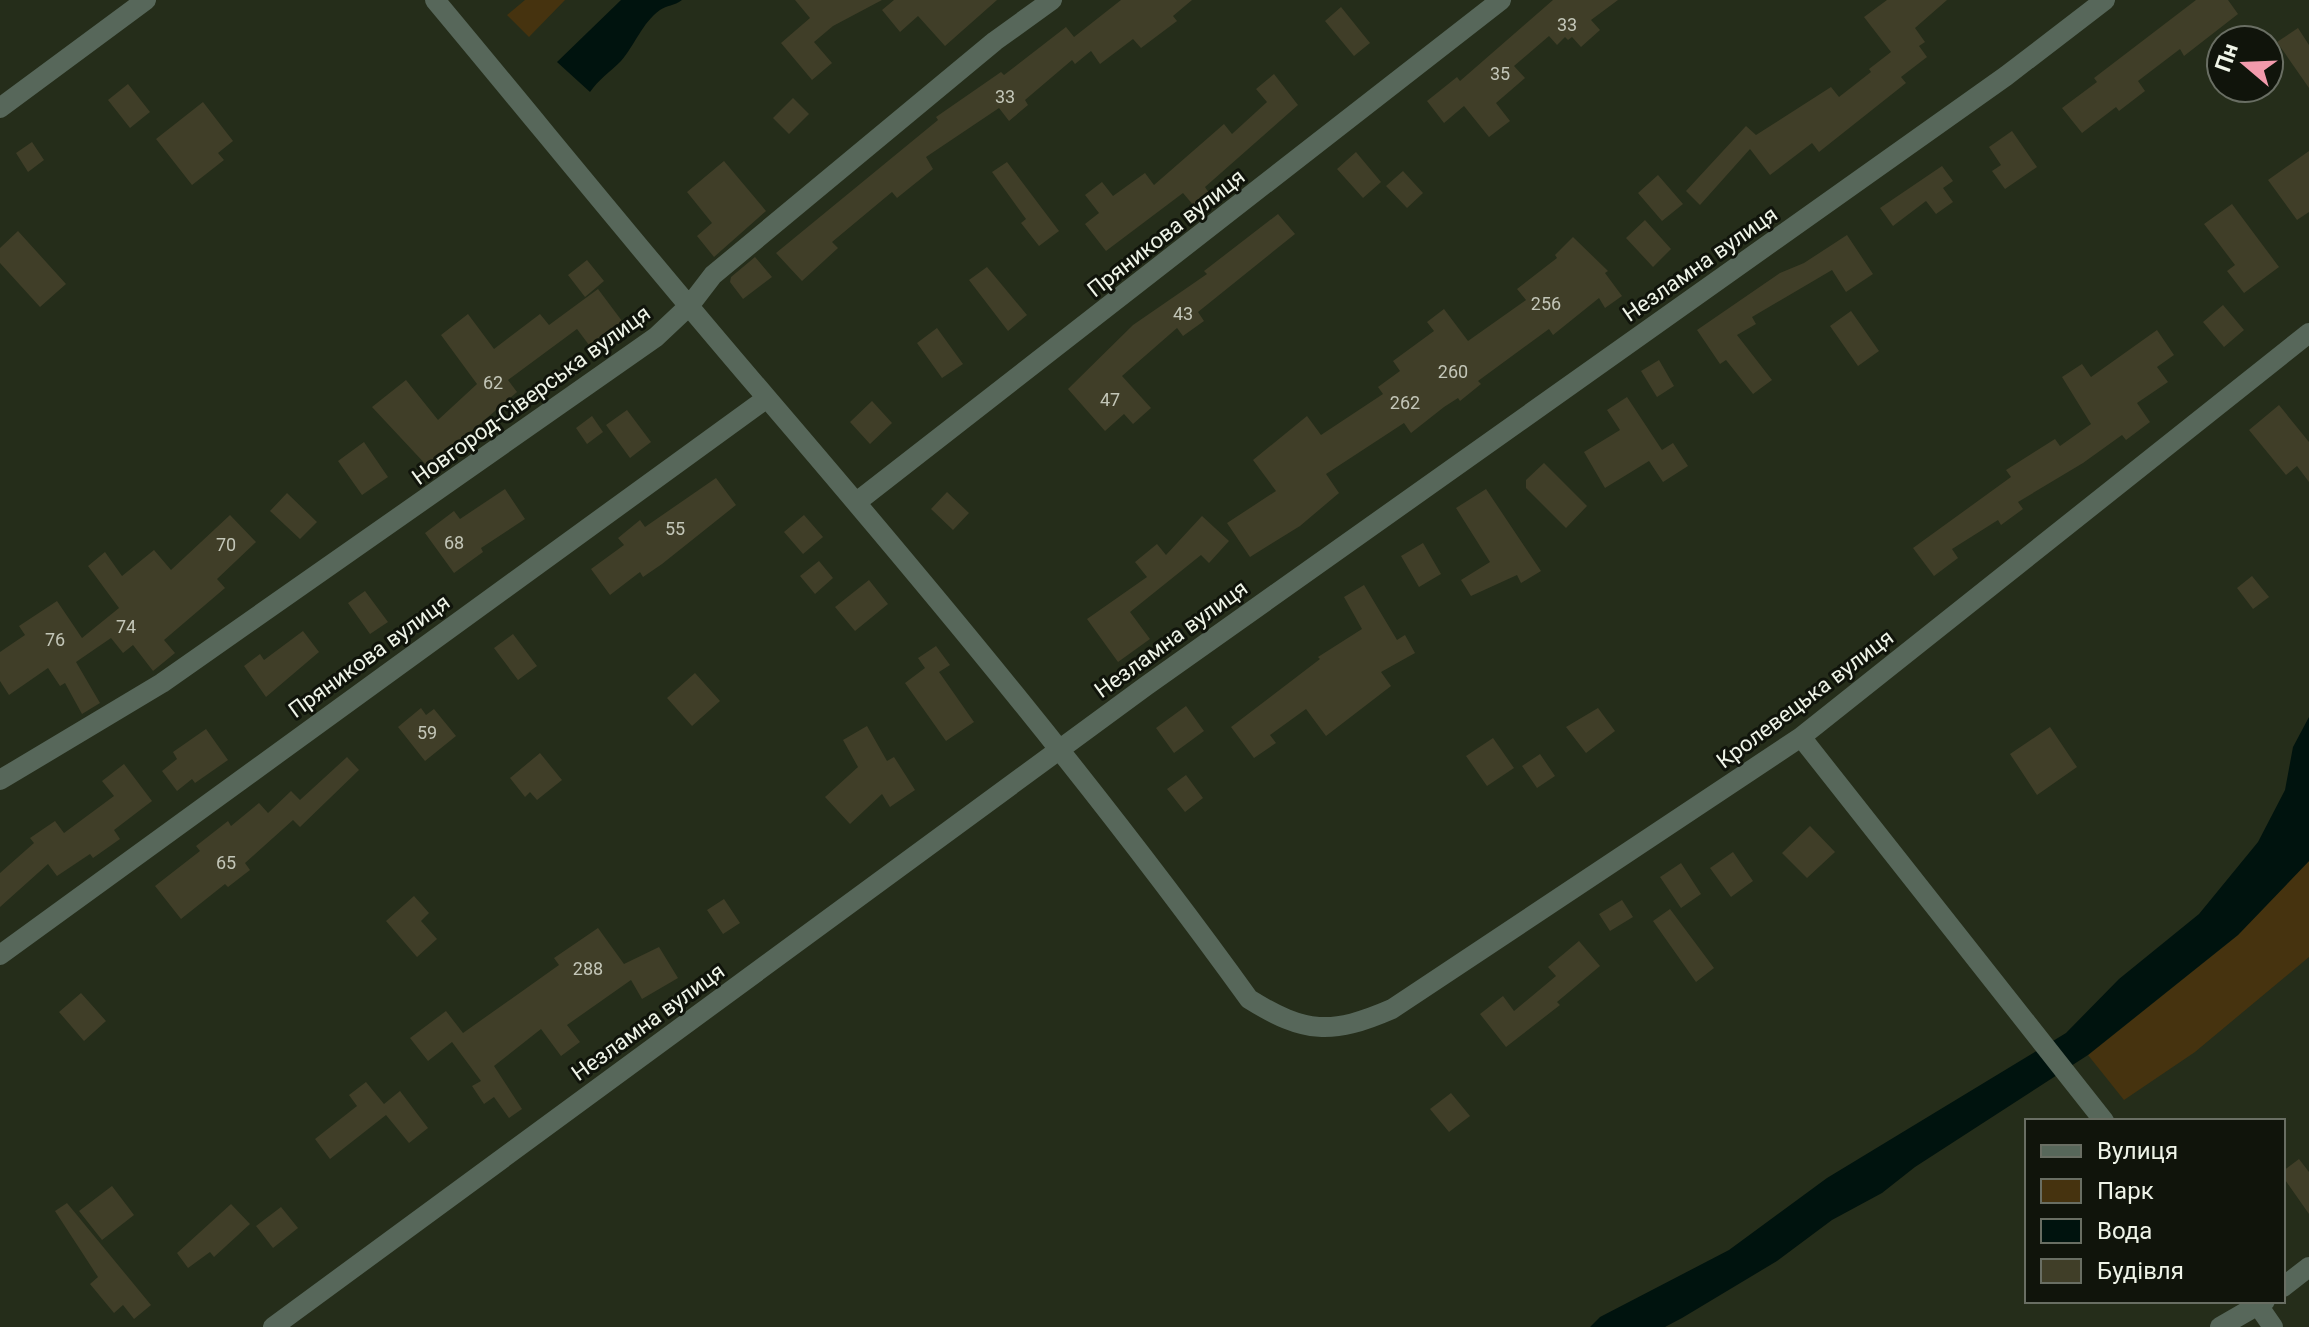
<svg xmlns="http://www.w3.org/2000/svg" width="2309" height="1327" viewBox="0 0 2309 1327" font-family="Roboto,sans-serif">
	<rect width="100%" height="100%" fill="#252d1a"/>
	<!-- green -->
	<path fill="#46330f" d="M525,0H565L529,37L507,15Z
		M2309,861V957L2195,1052L2124,1100L2088,1055L2238,935Z"/>
	<!-- water -->
	<path fill="#00130e" d="M621,0H682C674,6 667,5 660,10C642,23 635,45 621,61C610,72 599,79 590,92L557,62Z
		M2309,717V861L2238,935L2088,1055L1915,1167L1882,1193L1832,1220L1777,1261L1682,1318L1665,1327H1590L1600,1317L1729,1250L1827,1178L2066,1033L2119,979L2199,914L2258,842L2285,790L2293,747Z"/>
	<!-- building -->
	<path fill="#403e28" d="M795,0H882L833,26L814,42L832,63L812,80L781,43L810,18Z
		M894,0H997L945,46L918,16L900,32L882,10Z
		M1121,0H1192L1173,16L1177,21L1141,48L1133,39L1100,64L1091,51L1075,64L1072,60L1025,100L1028,105L1009,121L999,108L926,157L933,169L897,198L892,192L832,242L838,248L802,281L776,253L938,120L936,117L1001,72L1004,75L1066,27L1074,37Z
		M1553,0H1618L1591,20L1600,30L1581,47L1572,37L1568,40L1565,37L1557,45L1549,36L1514,66L1525,78L1496,103L1510,121L1489,137L1464,106L1444,123L1427,101L1457,77L1460,81Z
		M1887,0H1947L1915,28L1925,42L1919,46L1927,57L1901,77L1906,83L1819,152L1812,143L1770,175L1750,149L1700,205L1686,191L1746,126L1756,135L1831,87L1839,97L1871,72L1869,69L1891,52L1864,17Z
		M2196,0H2228L2238,14L2184,56L2180,49L2138,81L2145,91L2119,111L2116,107L2082,133L2062,108L2097,82L2094,78Z
		M1341,7L1370,43L1354,56L1325,21Z
		M2298,28L2309,45V88L2277,42Z
		M1274,74L1298,105L1205,187L1209,193L1194,206L1183,193L1106,251L1085,224L1099,213L1085,195L1102,182L1113,196L1145,173L1154,185L1224,124L1232,134L1267,102L1256,89Z
		M128,84L150,112L130,128L108,100Z
		M793,98L809,114L789,134L773,118Z
		M203,102L233,141L218,153L224,160L192,185L156,139Z
		M2012,131L2037,167L2005,189L1992,171L2001,165L1989,147Z
		M32,142L44,160L28,172L16,153Z
		M2309,151V212L2297,220L2268,180Z
		M1356,152L1381,182L1363,198L1337,169Z
		M724,161L766,211L714,257L697,236L712,223L687,192Z
		M1007,162L1059,231L1039,246L1021,223L1026,219L992,172Z
		M1942,166L1953,181L1943,188L1953,202L1936,214L1926,201L1893,226L1880,208Z
		M1403,171L1423,193L1407,208L1386,186Z
		M1658,175L1683,204L1662,221L1638,193Z
		M2232,204L2279,267L2244,293L2227,271L2235,265L2204,224Z
		M1278,214L1295,234L1198,312L1204,321L1183,336L1177,328L1122,376L1151,408L1133,424L1124,414L1105,431L1068,389L1133,325L1207,274L1204,271Z
		M1645,220L1671,249L1653,267L1626,238Z
		M18,231L66,284L40,307L0,263V248Z
		M1847,235L1873,274L1846,292L1832,270L1752,317L1756,324L1737,335L1772,380L1753,394L1726,360L1720,364L1697,330L1780,273L1804,263Z
		M1573,237L1608,271L1605,273L1622,296L1605,308L1599,298L1553,335L1549,329L1478,381L1481,384L1460,401L1458,398L1444,407L1411,433L1404,423L1326,474L1339,493L1300,526L1250,557L1227,523L1276,491L1253,460L1307,416L1321,435L1383,394L1378,387L1400,371L1393,361L1434,331L1427,322L1444,309L1468,341L1526,300L1517,289L1557,258L1555,255Z
		M755,257L772,277L743,299L730,282L731,277Z
		M587,260L604,281L585,297L568,275Z
		M987,267L1027,315L1008,331L969,280Z
		M598,289L622,321L589,345L577,329L508,380L517,392L429,468L372,407L406,380L438,420L477,384L441,335L468,314L494,349L540,314L549,325Z
		M2223,305L2244,330L2224,347L2203,322Z
		M1851,311L1879,351L1858,366L1830,326Z
		M937,328L963,364L942,378L917,343Z
		M2157,330L2174,355L2157,367L2168,382L2137,403L2150,422L2126,440L2122,435L2083,463L2018,502L2023,509L2001,525L1998,520L1952,549L1958,558L1934,576L1913,548L2011,477L2006,470L2055,439L2060,446L2091,424L2062,377L2082,364L2091,377Z
		M1659,360L1674,386L1657,397L1641,371Z
		M1627,397L1662,450L1673,443L1688,466L1663,482L1649,461L1605,488L1584,452L1620,430L1607,410Z
		M872,401L892,423L870,444L850,422Z
		M2279,405L2309,442V482L2297,466L2286,475L2249,430Z
		M627,410L651,442L630,458L606,425Z
		M592,416L603,432L587,444L576,428Z
		M364,442L388,477L362,495L338,461Z
		M1544,463L1587,506L1566,528L1526,488V480Z
		M716,478L736,505L662,564L643,577L640,572L610,595L591,569L624,545L618,538L640,520L645,527Z
		M505,489L525,519L481,548L483,552L454,573L425,533L454,511L460,519Z
		M1486,489L1541,571L1521,583L1517,575L1471,596L1461,580L1490,562L1456,508Z
		M947,492L969,513L953,530L931,509Z
		M287,493L317,522L300,539L270,511Z
		M230,515L256,542L217,579L225,588L164,640L175,653L153,671L133,645L123,653L111,638L76,662L100,703L82,714L65,683L60,686L48,668L9,695L0,681V652L25,635L19,626L57,601L82,638L119,608L88,566L105,552L122,576L154,550L171,570Z
		M804,515L823,537L803,554L784,532Z
		M1202,516L1229,541L1209,563L1201,555L1130,612L1150,639L1118,662L1087,619L1147,577L1135,562L1157,544L1166,555Z
		M1423,543L1441,574L1419,587L1401,556Z
		M819,561L833,578L815,594L800,576Z
		M2252,576L2269,597L2253,609L2237,588Z
		M869,580L888,604L855,631L835,607Z
		M1364,585L1397,640L1405,635L1415,653L1381,672L1391,686L1326,736L1306,709L1270,735L1276,743L1254,758L1231,727L1320,659L1318,657L1362,629L1344,597Z
		M365,591L388,622L370,634L348,603Z
		M303,631L319,652L266,697L244,666L260,654L264,660Z
		M513,634L537,666L518,680L494,648Z
		M936,646L950,665L939,672L974,722L946,741L905,683L925,668L918,658Z
		M695,673L720,701L692,726L667,698Z
		M1186,706L1204,731L1174,753L1156,728Z
		M421,708L426,715L434,709L456,736L425,761L398,727Z
		M1598,708L1615,731L1586,753L1566,727Z
		M867,726L887,761L894,757L915,790L890,807L882,794L850,824L825,797L858,767L843,740Z
		M2050,727L2077,767L2037,795L2010,754Z
		M206,729L228,760L195,783L192,779L177,791L162,771L177,759L173,752Z
		M1493,738L1514,768L1487,786L1466,756Z
		M540,753L562,780L537,800L530,792L525,797L510,778Z
		M1540,754L1555,776L1537,788L1522,766Z
		M347,757L359,770L300,827L293,820L245,863L250,870L228,887L225,884L181,919L155,886L200,851L196,846L228,821L231,826L259,803L268,813L291,791L300,800Z
		M124,764L152,801L114,830L120,839L93,858L90,854L57,876L48,864L0,907V873L34,843L30,838L55,821L64,833L114,796L102,781Z
		M1186,775L1203,798L1185,812L1167,789Z
		M1810,826L1835,852L1807,878L1782,853Z
		M1733,852L1753,881L1731,897L1710,868Z
		M1681,863L1701,894L1681,908L1660,877Z
		M414,896L429,913L421,921L437,939L417,957L386,921Z
		M724,899L740,923L723,934L707,910Z
		M1622,900L1633,917L1610,931L1599,914Z
		M1670,909L1714,968L1696,982L1653,921Z
		M598,928L624,964L659,947L678,978L642,999L631,980L567,1025L580,1042L561,1056L541,1029L494,1066L522,1109L509,1118L494,1097L484,1104L472,1086L481,1081L452,1042L428,1061L410,1038L446,1011L463,1033L559,965L554,958Z
		M1579,941L1600,966L1557,1002L1560,1005L1506,1047L1480,1014L1503,996L1514,1011L1556,976L1548,967Z
		M81,993L106,1021L84,1041L59,1012Z
		M366,1082L384,1104L400,1091L428,1128L409,1143L386,1115L330,1159L315,1139L357,1106L349,1095Z
		M1451,1093L1470,1116L1449,1132L1430,1109Z
		M2299,1159L2309,1172V1214L2283,1177V1171Z
		M112,1186L134,1215L102,1240L79,1211Z
		M67,1203L151,1305L134,1319L123,1305L114,1313L90,1284L98,1277L55,1211Z
		M231,1204L250,1224L214,1257L210,1252L188,1268L177,1253Z
		M281,1207L298,1228L273,1248L256,1226Z"/>
	<g fill="none" stroke-linecap="round" stroke-linejoin="round">
		<!-- minor -->
		<path stroke="#57675a" stroke-width="20" d="M435,0C546,133 654,267 767,398C934,593 1099,791 1249,999C1305,1034 1332,1035 1392,1009L1801,737L2309,333
			M0,108L146,0
			M858,501L1501,0
			M1801,737L2104,1121
			M0,780L162,683L656,337L690,305L713,275L995,41L1052,0
			M0,955L767,398
			M2283,1287L2309,1267
			M2255,1301L2273,1327
			M273,1327L1146,686L2006,76L2105,0
			M2220,1327L2265,1301"/>
	</g>
	<g text-anchor="middle" dominant-baseline="central" stroke-width="6" stroke-linejoin="round" paint-order="stroke">
		<!-- number labels -->
		<g font-size="18" fill="#c3c6b8">
			<text x="1567" y="24">33</text>
			<text x="1500" y="73">35</text>
			<text x="1005" y="96">33</text>
			<text x="1546" y="303">256</text>
			<text x="1183" y="313">43</text>
			<text x="1453" y="371">260</text>
			<text x="493" y="382">62</text>
			<text x="1110" y="399">47</text>
			<text x="1405" y="402">262</text>
			<text x="675" y="528">55</text>
			<text x="454" y="542">68</text>
			<text x="226" y="544">70</text>
			<text x="126" y="626">74</text>
			<text x="55" y="639">76</text>
			<text x="427" y="732">59</text>
			<text x="226" y="862">65</text>
			<text x="588" y="968">288</text>
		</g>
		<!-- street labels -->
		<g font-size="22" fill="#eff4e8" stroke="#10140b">
			<text transform="translate(1166 233) rotate(-38)">Пряникова вулиця</text>
			<text transform="translate(1700 264) rotate(-35)">Незламна вулиця</text>
			<text transform="translate(531 395) rotate(-36)">Новгород-Сіверська вулиця</text>
			<text transform="translate(1171 639) rotate(-36)">Незламна вулиця</text>
			<text transform="translate(369 656) rotate(-36)">Пряникова вулиця</text>
			<text transform="translate(1805 699) rotate(-37)">Кролевецька вулиця</text>
			<text transform="translate(648 1022) rotate(-36)">Незламна вулиця</text>
		</g>
	</g>
	<!-- legend -->
	<rect x="2025" y="1119" width="260" height="184" fill="#10140b" stroke="#696e63" stroke-width="2"/>
	<rect x="2041" y="1145" width="40" height="12" fill="#57675a" stroke="#696e63" stroke-width="2"/>
	<text x="2097" y="1159" font-size="24" fill="#eff4e8">Вулиця</text>
	<rect x="2041" y="1179" width="40" height="24" fill="#46330f" stroke="#696e63" stroke-width="2"/>
	<text x="2097" y="1199" font-size="24" fill="#eff4e8">Парк</text>
	<rect x="2041" y="1219" width="40" height="24" fill="#00130e" stroke="#696e63" stroke-width="2"/>
	<text x="2097" y="1239" font-size="24" fill="#eff4e8">Вода</text>
	<rect x="2041" y="1259" width="40" height="24" fill="#403e28" stroke="#696e63" stroke-width="2"/>
	<text x="2097" y="1279" font-size="24" fill="#eff4e8">Будівля</text>
	<!-- north arrow -->
	<g transform="translate(2245 64) rotate(289)"><circle r="38" fill="#10140b" stroke="#696e63" stroke-width="2"/>
	<path d="M0-6L14 30L0 20L-14 30Z" fill="#f29aac"/>
	<text y="-12" font-size="22" font-weight="bold" text-anchor="middle" fill="#eff4e8">Пн</text>
	</g>
</svg>
